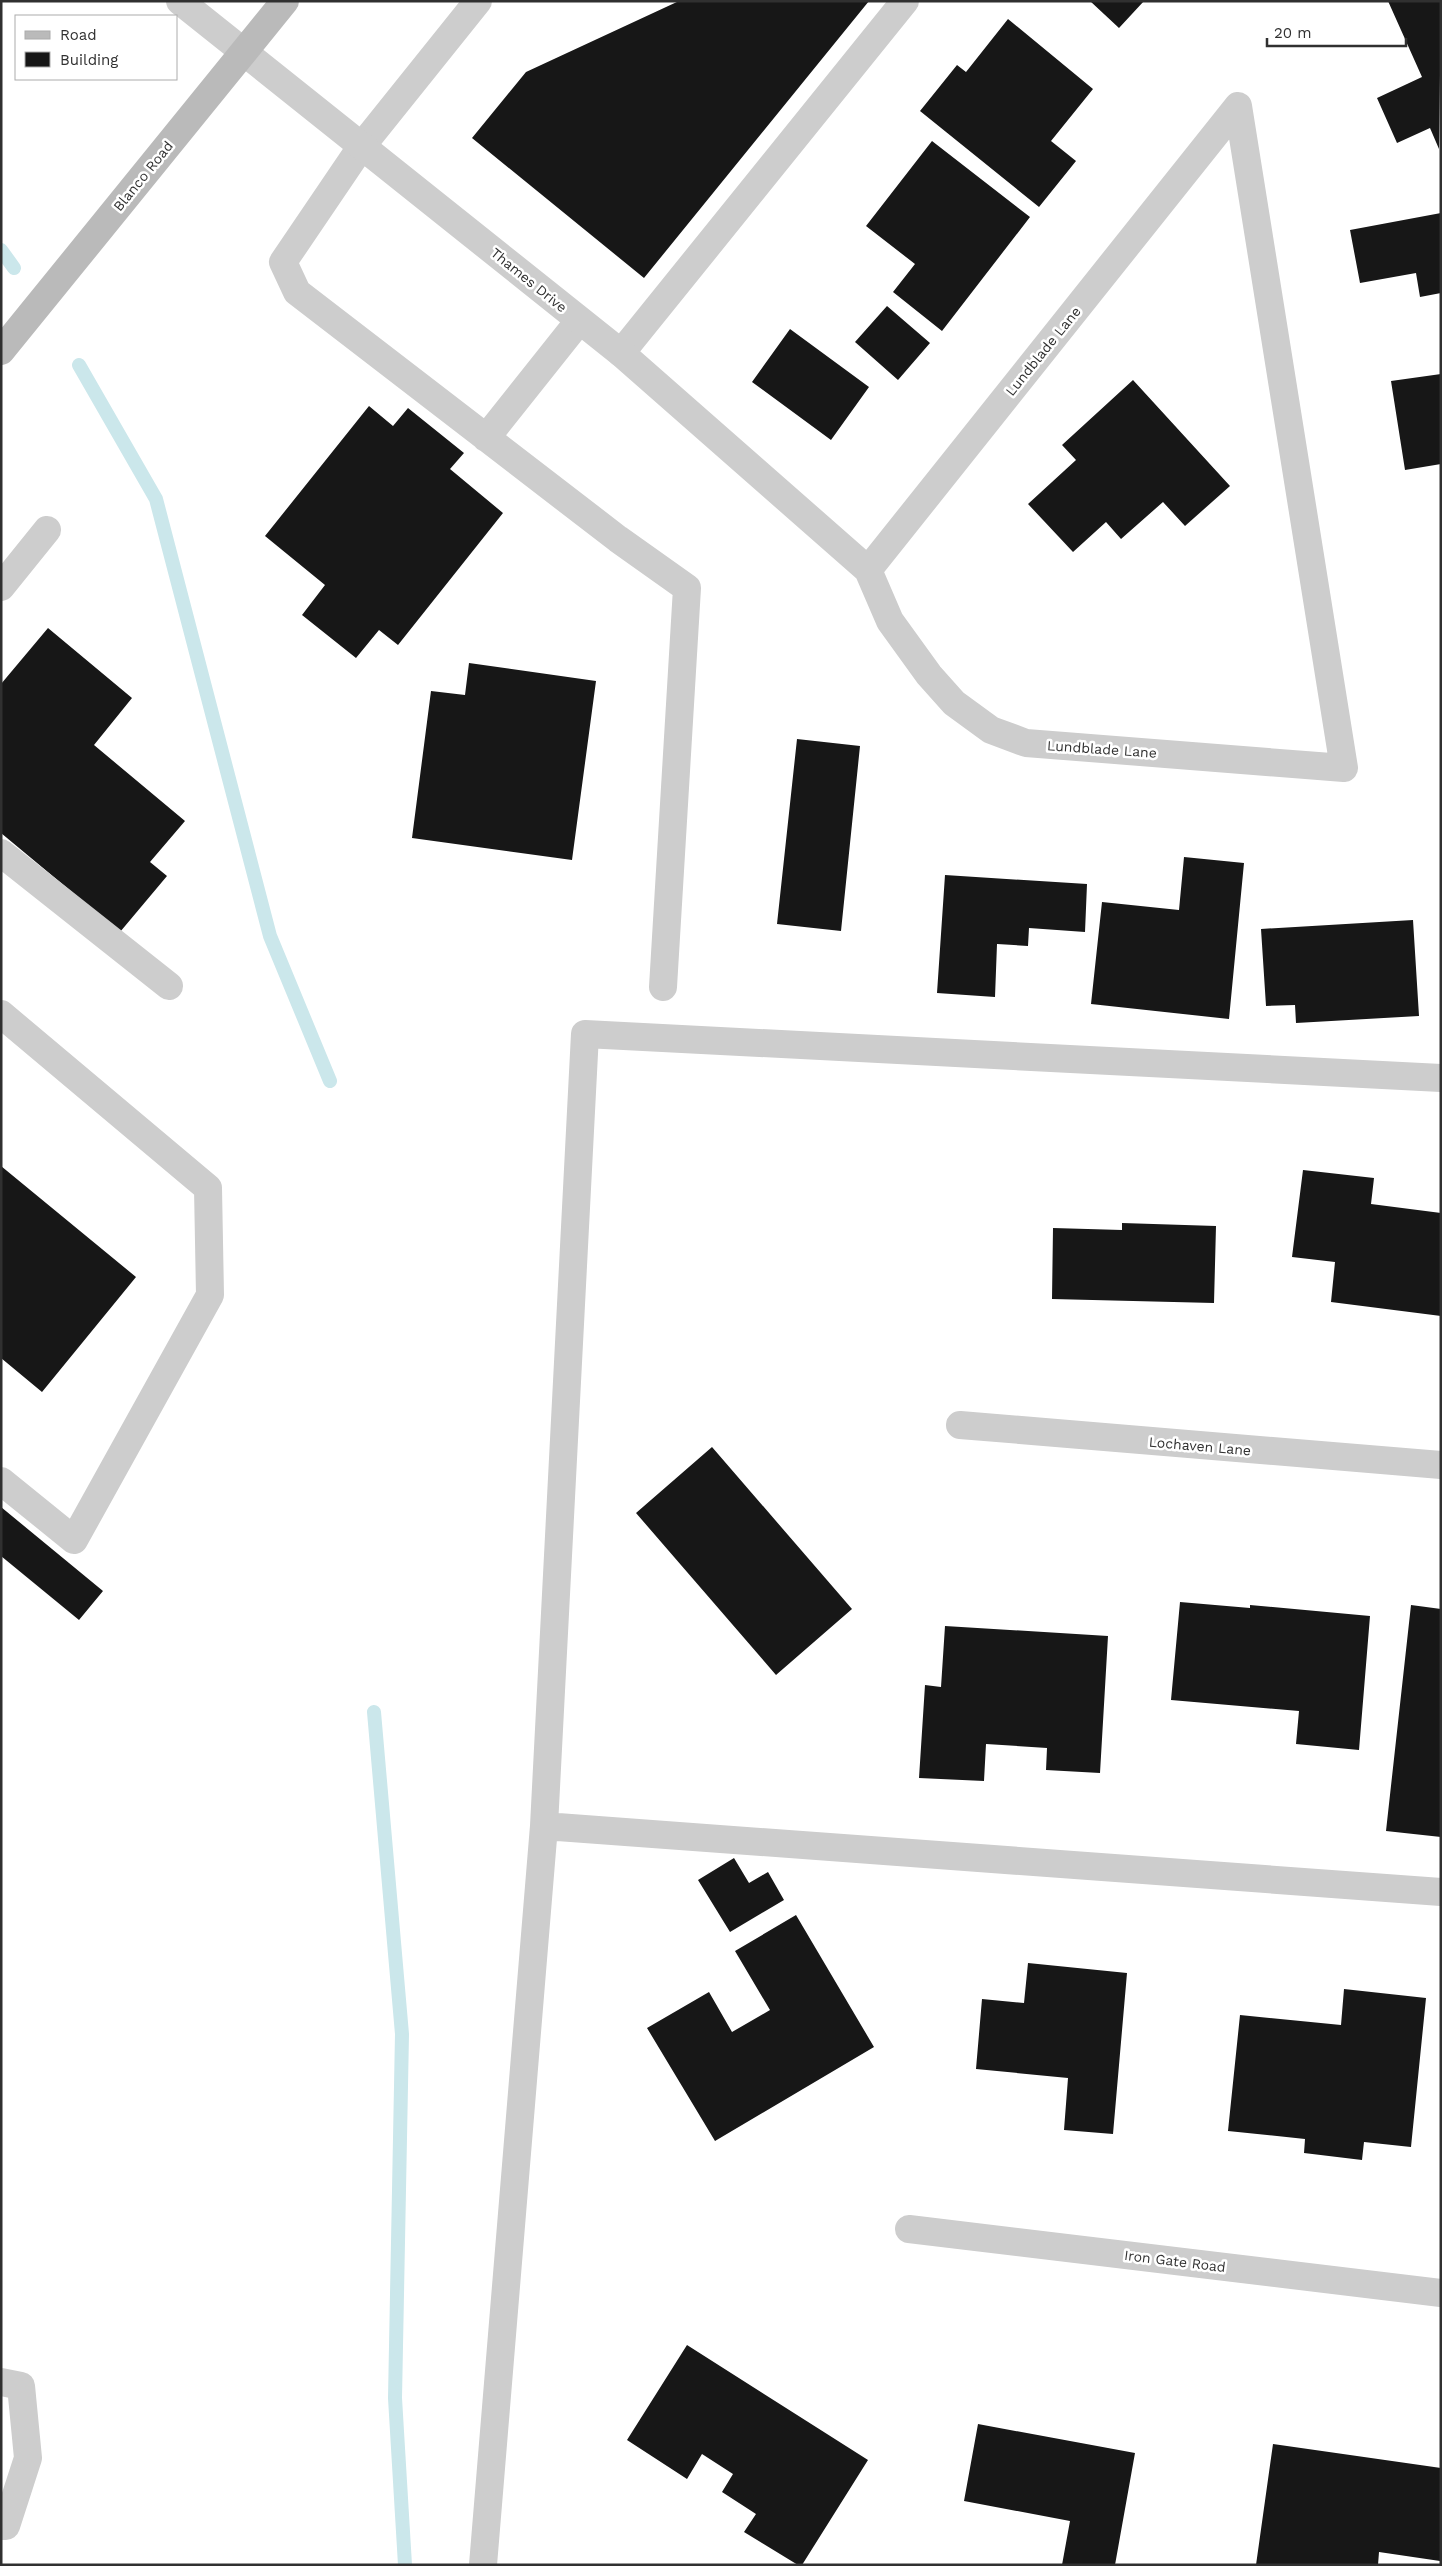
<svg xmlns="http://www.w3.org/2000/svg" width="1442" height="2566" viewBox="0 0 1442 2566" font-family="'Work Sans',sans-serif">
	<rect width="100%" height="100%" fill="#fff"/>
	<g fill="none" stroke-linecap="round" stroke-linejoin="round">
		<!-- stream -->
		<path stroke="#cbe7eb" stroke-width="14" d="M1,250L14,268
			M79,365L156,499L270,936L330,1081
			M374,1712L402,2034L395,2398L405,2565"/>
	</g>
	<!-- building -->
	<path fill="#171717" d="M679,1H869L644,278L472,138L526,72Z
		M1090,1H1144L1119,28Z
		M1388,1H1441L1439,149L1430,128L1397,143L1377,98L1422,77Z
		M1008,19L1093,89L1051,141L1076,161L1039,207L920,111L957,65L966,72Z
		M932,141L1030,217L942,331L893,292L915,264L866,226Z
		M1441,213V293L1420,297L1416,273L1360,283L1350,230Z
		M887,306L930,343L898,380L855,342Z
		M790,329L869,387L831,440L752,382Z
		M1441,374V464L1405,470L1391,381Z
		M1133,380L1230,486L1185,526L1163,502L1121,539L1106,522L1073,552L1028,504L1076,460L1062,445Z
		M369,406L393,426L408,408L464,453L450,469L503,513L398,645L379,630L356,658L302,615L325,585L265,536Z
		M48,628L132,698L94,745L185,821L150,862L167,876L120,932L1,833V684Z
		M469,663L596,681L572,860L412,838L431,691L465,695Z
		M797,739L860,746L841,931L777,924Z
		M1184,857L1244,863L1229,1019L1091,1004L1102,902L1179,910Z
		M945,875L1087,884L1085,932L1029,928L1028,946L997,944L995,997L937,993Z
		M1413,920L1419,1016L1296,1023L1295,1005L1266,1006L1261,929Z
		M1,1166L136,1277L42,1392L1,1358Z
		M1303,1170L1374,1178L1371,1204L1441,1213V1316L1331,1302L1335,1262L1292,1257Z
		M1122,1223L1216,1226L1214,1303L1052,1299L1053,1228L1122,1230Z
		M712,1447L852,1609L776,1675L636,1513Z
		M1,1507L103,1591L79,1620L1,1556Z
		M1180,1602L1250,1608V1605L1370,1616L1359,1750L1296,1744L1299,1711L1171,1700Z
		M1411,1605L1441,1609V1837L1386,1831Z
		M945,1626L1108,1636L1100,1773L1046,1770L1047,1748L986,1744L984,1781L919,1778L925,1685L941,1687Z
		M734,1858L749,1883L768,1872L784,1900L730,1932L698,1880Z
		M796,1915L874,2047L715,2141L647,2028L709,1992L732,2032L770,2010L735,1951Z
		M1028,1963L1127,1973L1113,2134L1064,2130L1068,2078L976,2069L982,1999L1024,2003Z
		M1344,1989L1426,1998L1411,2147L1364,2142L1362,2160L1304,2153L1305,2139L1228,2131L1240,2015L1341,2025Z
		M687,2345L868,2460L802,2565H798L744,2532L756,2514L722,2492L733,2474L702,2454L687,2479L627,2440Z
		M978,2424L1135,2453L1115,2565H1062L1070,2521L964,2501Z
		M1273,2444L1441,2468L1440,2561L1379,2552L1378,2565H1256Z"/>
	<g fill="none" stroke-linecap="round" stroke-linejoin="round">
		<!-- lane -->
		<path stroke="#cdcdcd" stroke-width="28" d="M478,1L361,147L283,262L297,292L618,539L687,588L663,987
			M621,353L905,1
			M486,438L579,321
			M1,587L47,530
			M1,853L169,986
			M1,1014L208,1188L210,1295L74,1540L1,1481
			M544,1826L1441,1892
			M1,2382L21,2386L28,2458L6,2526H1
			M483,2565L544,1826L585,1034L1441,1078"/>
		<!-- street -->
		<path stroke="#cdcdcd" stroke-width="28" d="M180,1L621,353L868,570
			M1238,106L1344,768L1026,743L991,730L954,703L929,675L890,621L868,570Z
			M960,1425L1441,1465
			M909,2229L1441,2293"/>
		<!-- secondary -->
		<path stroke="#bababa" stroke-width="28" d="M1,351L285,1"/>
	</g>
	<g text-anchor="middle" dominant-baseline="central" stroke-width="5" stroke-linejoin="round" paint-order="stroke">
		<!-- street labels -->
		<g font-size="14" fill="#303030" stroke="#fff">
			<text transform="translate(143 176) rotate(-51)">Blanco Road</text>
			<text transform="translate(529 280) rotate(39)">Thames Drive</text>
			<text transform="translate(1043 351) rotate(-51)">Lundblade Lane</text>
			<text transform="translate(1102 749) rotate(4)">Lundblade Lane</text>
			<text transform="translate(1200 1446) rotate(5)">Lochaven Lane</text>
			<text transform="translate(1175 2261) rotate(7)">Iron Gate Road</text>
		</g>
	</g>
	<!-- border -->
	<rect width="1442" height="2566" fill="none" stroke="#303030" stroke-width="5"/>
	<!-- legend -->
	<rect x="15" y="15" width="162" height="65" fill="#ffffff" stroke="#acacac"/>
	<rect x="25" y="31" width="25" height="8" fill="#bababa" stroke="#acacac"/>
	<text x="60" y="40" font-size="15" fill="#303030">Road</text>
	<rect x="25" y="52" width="25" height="15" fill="#171717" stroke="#acacac"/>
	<text x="60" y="65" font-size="15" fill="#303030">Building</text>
	<!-- scale -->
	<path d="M1267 38v8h139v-8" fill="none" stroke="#303030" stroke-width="2.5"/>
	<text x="1274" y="38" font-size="15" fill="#303030" stroke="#ffffff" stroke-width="4" paint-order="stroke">20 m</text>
</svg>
